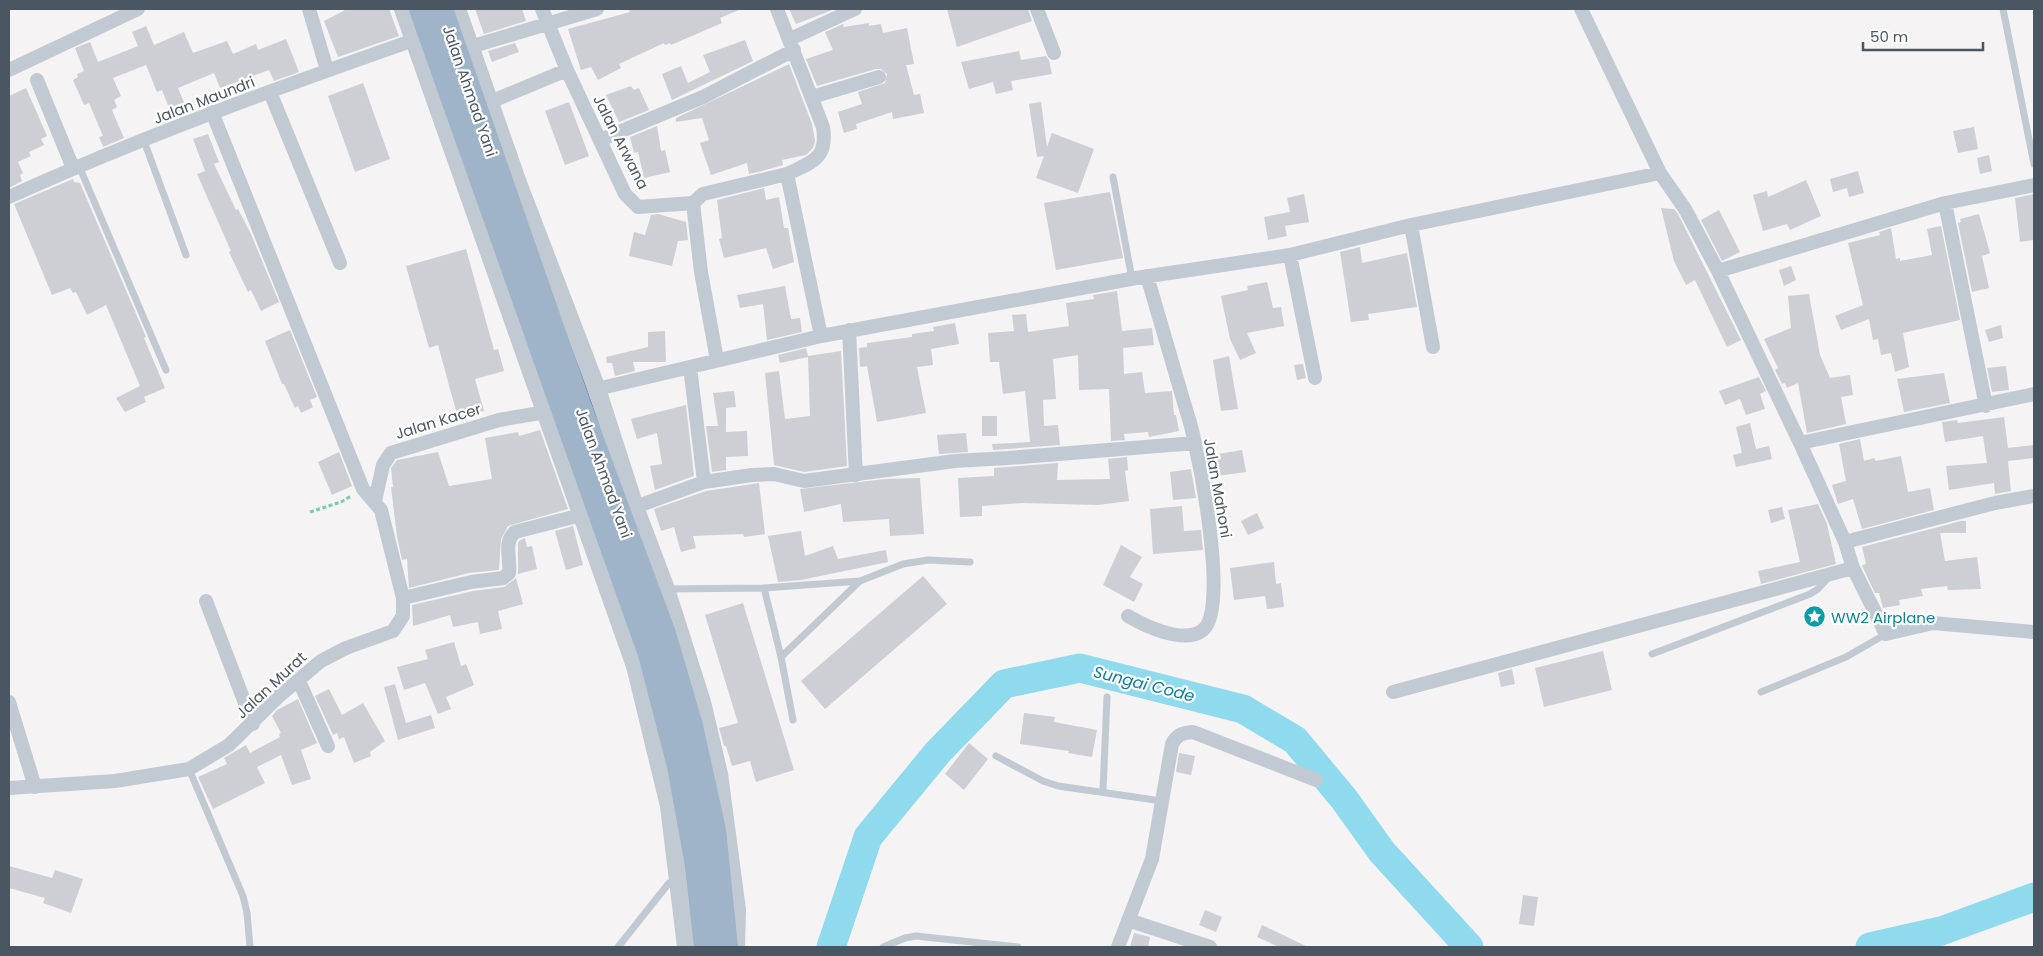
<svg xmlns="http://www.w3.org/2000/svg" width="2043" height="956" viewBox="0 0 2043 956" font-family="Poppins,sans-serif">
	<rect width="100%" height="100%" fill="#f5f3f3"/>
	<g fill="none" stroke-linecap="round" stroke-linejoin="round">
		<!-- river -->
		<path stroke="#90daee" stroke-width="29" d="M831,947L868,837L938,752L1004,684L1080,668L1243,709L1295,740L1344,799L1382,852L1469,947
			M1870,947L1941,931L2034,897"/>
	</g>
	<!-- building -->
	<path fill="#cdcfd5" d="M347,9H389L399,36L338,57L324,21Z
		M475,9H522L526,21L484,34Z
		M628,9H741L720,18L722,23L671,45L670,43L665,45L664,43L619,64L621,68L598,80L591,67L581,70L568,29L630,12Z
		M789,9H835L796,24Z
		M947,9H1028L1032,21L957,47Z
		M869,23V26L881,24L883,33L907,28L914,64L906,65L914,95L920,94L924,113L893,119L892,112L856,124L857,129L844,133L838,112L862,104L858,92L885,83L887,74L881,69H876L817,86L806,59L833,50L825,32L843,24L844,27Z
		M146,26L154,45L184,32L193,53L227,41L233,54L256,44L258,50L286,39L299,72L274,81L269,70L220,88L214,73L178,88L188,112L173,118L162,90L157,92L146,65L113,78L121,96L114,100L117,107L112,110L124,138L103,147L99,137L103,136L89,103L84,105L73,80L78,77L77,74L84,71L75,48L90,42L98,62L138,46L132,32Z
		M745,40L753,61L672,100L662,74L681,66L688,83L710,72L703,55Z
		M515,43L519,52L492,62L488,51Z
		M1019,51L1021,60L1046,56L1049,60L1052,74L1011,81L1013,90L996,94L993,82L969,89L961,62Z
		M789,64L812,124L815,141L813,148L806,155L782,160L783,165L762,171L749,174L747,163L711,175L700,143L709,140L702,118L676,122V118Z
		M363,83L390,159L355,172L328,96Z
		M631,86L634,90L639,88L649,110L619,122L606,95Z
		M26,88L47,136L41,139L44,145L29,152L31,156L18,162L23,173L20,175L22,181L9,188V96Z
		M569,102L589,156L565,165L545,111Z
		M1041,102L1047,147L1052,133L1094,149L1078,193L1036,178L1044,156L1037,157L1029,104Z
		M657,126L661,151L665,150L670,172L644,178L638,152L634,153L630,137Z
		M1974,127L1978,149L1958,153L1953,131Z
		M208,134L219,162L214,164L236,210L238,209L251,234L279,302L261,311L251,290L248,292L229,252L231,251L197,174L205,171L193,139Z
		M1989,155L1992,171L1980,174L1977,158Z
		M1858,171L1864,193L1849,197L1847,188L1833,192L1830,179Z
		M73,179L74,182L80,183L146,337L144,338L165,388L144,397L146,402L125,412L116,398L140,386L106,305L87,315L76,292L73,293L70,288L52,295L14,204Z
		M1806,180L1821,216L1790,230L1787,224L1763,231L1753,195L1767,191L1768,197Z
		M764,188L766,200L779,197L784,228H788L794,262L773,269L766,248L724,258L719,239L722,238L717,200Z
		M1110,192L1123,258L1056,270L1044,203Z
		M1304,194L1309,222L1285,226L1287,236L1268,240L1264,217L1290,212L1287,198Z
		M2034,194V240L2020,242L2015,198Z
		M1661,208L1674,209L1678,214L1741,340L1727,347L1695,280L1686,285L1674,261Z
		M1719,210L1740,252L1722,261L1701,220Z
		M658,214L686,222L688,240L678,241L672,266L629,256L634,232L645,235L651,215Z
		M1979,214L1990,253L1982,256L1989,288L1972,292L1958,223L1961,222L1960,219Z
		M1941,226L1960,320L1903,333L1909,367L1895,372L1891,353L1881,355L1878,339L1873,340L1869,319L1841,330L1835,316L1863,305L1848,243L1880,235L1879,232L1891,228L1896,259L1900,258V261L1932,255L1927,229Z
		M1360,247L1362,263L1407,253L1417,307L1368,314L1369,320L1351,322L1340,252Z
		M466,249L494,350L498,349L504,371L475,379L484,411L458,418L438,345L429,348L406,266Z
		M1791,266L1796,280L1784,286L1779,270Z
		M1267,282L1273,308L1281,307L1284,326L1247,333L1256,353L1240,360L1230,339L1221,296L1248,290L1247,286Z
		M785,286L791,319L800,318L802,332L767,340L763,304L740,308L737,295Z
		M1117,291L1122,331L1152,328L1154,345L1123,348L1124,374L1142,372L1145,393L1172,391L1174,415H1176L1179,431L1149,437L1148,432L1124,434L1125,440L1111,441L1109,389L1079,390L1078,355L1053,359L1056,399L1043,400L1044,426L1058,425L1060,445L993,450L992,444L1030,442L1025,391L1003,394L999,362H990L988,333L1014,331L1012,315L1026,314L1028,332L1069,326L1066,303L1094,299L1093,295Z
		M1809,294L1820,355L1830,378L1850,375L1853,395L1841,397L1846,424L1807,433L1798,383L1787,388L1785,383L1782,384L1775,370L1778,368L1764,339L1791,328L1788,296Z
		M955,323L959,344L931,349L933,365L917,367L926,413L877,422L867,366L860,367L859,348L867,347V343L912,337V334L934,331L933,327Z
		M2001,325L2003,338L1989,342L1985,330Z
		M290,330L317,397L310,400L313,407L301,413L298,406L295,408L284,384H282L265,341Z
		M665,331L666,362H633L635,371L615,376L612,363H607L606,357L648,347V332Z
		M806,348L808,356L841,351L847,466L804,472L774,465L765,373L779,371L785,419L810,416L808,357L780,363L778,355Z
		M1229,356L1238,409L1221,411L1213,360Z
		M1303,364L1306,378L1297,380L1294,365Z
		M2006,366L2009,390L1992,392L1987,368Z
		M1944,373L1950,403L1904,412L1897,379Z
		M1759,377L1766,391L1760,394L1765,409L1746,415L1740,399L1725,405L1719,391Z
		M734,391L736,407L726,408V432L747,431L748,456L726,457V470L712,472L706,426H718L713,393Z
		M686,405L694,476L655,490L650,466L662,464L657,433L637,439L631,419Z
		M982,416H997V436H982Z
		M2004,417L2008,448L2034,445V458L2008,461L2011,491L1995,494L1994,483L1949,490L1946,466L1987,463L1983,436L1945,442L1942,422L1957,420L1958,423Z
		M1750,423L1756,449L1769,446L1772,459L1736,467L1733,455L1742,453L1736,427Z
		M540,430L568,509L508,526L501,539L499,570L469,573L409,588L407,559L402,560L397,537L391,487H393L391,468L397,460L438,452L449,486L492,479L485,438L518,432L519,436Z
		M966,433L968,452L939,454L937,435Z
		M1860,439L1864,461L1874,458L1876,461L1901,456L1908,492L1930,488L1934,510L1862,529L1853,499L1838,504L1832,485L1846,481L1839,444Z
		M1242,450L1246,472L1210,477L1206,456Z
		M339,452L352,486L332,495L318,462Z
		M1127,457L1128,470L1125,471L1129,501L1098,505L1022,503L982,506V516L960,517L958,478L994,476V468L1058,463L1057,480L1110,479L1108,459Z
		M1191,469L1196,498L1173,500L1170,472Z
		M920,478L924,534L890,536L889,519L843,522L841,504L804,512L800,489L885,479Z
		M759,483L765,534L744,537L743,534L693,536L696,548L681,552L674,527L661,531L654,509L706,491Z
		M1818,504L1827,524L1836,564L1761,584L1758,571L1800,562L1788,510Z
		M1182,506L1184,531L1201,530L1203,550L1153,554L1150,509Z
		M1782,507L1785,519L1771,523L1768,510Z
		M1257,513L1264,528L1248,535L1241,521Z
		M1961,521H1966V533H1940L1945,561L1977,557L1981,589L1948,590L1947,586L1921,589L1923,596L1899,600L1900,605L1883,608L1879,593H1875L1864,570L1862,565L1866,564L1862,547Z
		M573,526L583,565L566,570L555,531Z
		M801,531L805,556L833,546L838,559L886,550L888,562L801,580L778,582L768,536Z
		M525,538L527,547L532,546L537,569L518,574V543L520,540Z
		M1121,545L1142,557L1130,577L1143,584L1134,602L1103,585Z
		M1274,562L1276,584L1281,583L1284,607L1267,609L1265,596L1234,600L1230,568Z
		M923,576L947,604L825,709L801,681Z
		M516,578L523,604L498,611L502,629L480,634L478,622L453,627L450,615L413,626L412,605L473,591L504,587Z
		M743,603L794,770L756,782L750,761L732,766L726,746H724L719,728L738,723L705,615Z
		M454,642L461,666L466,664L474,685L446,697L451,709L438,714L425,683L404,690L397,667L428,659L425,650Z
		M1603,651L1612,690L1544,707L1535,668Z
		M1512,669L1515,684L1501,687L1498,673Z
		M395,684L406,723L431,715L435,728L398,740L384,687Z
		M329,689L342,715L363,703L385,741L370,752L371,756L354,763L344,737L339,739L337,733L333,735L315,696Z
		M298,699L317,743L301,750L311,779L292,785L281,755L257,767L265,783L213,809L198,777L227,764L224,758L246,745L250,753L280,737L279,734L281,733L272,716L277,710Z
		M1024,713L1055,717L1054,722L1097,730L1092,757L1068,753L1069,751L1020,744Z
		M969,743L988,759L964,790L945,774Z
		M1179,753L1195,756L1191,775L1176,772Z
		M9,866L52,878L55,870L83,879L71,913L43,903L45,898L9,888Z
		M1523,895L1538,897L1534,926L1519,924Z
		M1205,910L1222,917L1216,932L1199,925Z
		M1262,925L1308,947H1279L1257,937Z
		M1134,933L1150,937L1148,947H1130Z"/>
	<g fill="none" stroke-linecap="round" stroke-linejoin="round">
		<defs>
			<path id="trunk" d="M421,9L650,654L679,766L697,865L706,947
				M441,9L579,405L664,634L691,726L714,830L726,947"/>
		</defs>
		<!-- trunk casing -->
		<use href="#trunk" stroke="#7690ad" stroke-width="26"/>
		<!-- path -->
		<path stroke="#7ad0a6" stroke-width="3" stroke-dasharray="4 2.5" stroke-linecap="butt" d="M310,512L341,502L351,496"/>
		<!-- service -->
		<path stroke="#c1cad2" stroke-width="7" d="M2003,9L2034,164
			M144,141L186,255
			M79,166L166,370
			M1113,177L1132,279
			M764,588L781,657L793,720
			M666,589L764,588L860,581L903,564L928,560L970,562
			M1652,654L1810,594L1818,589L1830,576
			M781,657L860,581
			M1761,692L1846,657L1886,634
			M996,756L1043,781L1058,786L1162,801
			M189,769L243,896L247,913L250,947
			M1103,791L1107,697
			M618,947L669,883L677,881
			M883,947L905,938L916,936L1018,947"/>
		<!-- minor -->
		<path stroke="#c1cad2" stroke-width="14" d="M309,9L327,70
			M542,9L567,70L625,194L638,207L693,203L703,194L787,174
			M777,9L823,127C828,159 812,162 787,174L821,336L1136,278L1290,255L1411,225L1660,173
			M1037,9L1054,53
			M1581,9L1660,173L1685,209L1718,271L1800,443L1845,542L1853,568L1886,634L1933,623L2034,632
			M790,39L855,9
			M470,47L597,9
			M9,70L138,9
			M37,80L73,168
			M270,92L340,263
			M812,97L879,77
			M490,102L567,70
			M212,112L363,489L381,510L403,598
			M600,140L703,97L794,50
			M9,197C141,137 277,88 414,40
			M693,203L701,272L717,360
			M1945,203L1986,406
			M1411,225L1433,347
			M1290,255L1315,378
			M1718,271L1945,203L2034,185
			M849,330L856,475
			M690,367L704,482
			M597,389L821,336
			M1800,443L2034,394
			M375,501L383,465L391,453L499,420L546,412
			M635,507L704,482L752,475L774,474L804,481L955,461L1008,458L1195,443
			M1845,542L1995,503L2034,496
			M206,601L253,724
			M1128,616C1145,626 1184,645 1203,630C1228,610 1202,475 1195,444C1192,426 1185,407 1180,389C1169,352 1158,314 1147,276
			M299,681L328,746
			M1393,692L1853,568
			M9,702L35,787
			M9,788L115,781L189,769L229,745L278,697L321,661L346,648L393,631L403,616V598L471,582L503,578L509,573C511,559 503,542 515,532L581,515
			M1128,920L1210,947
			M1118,947L1152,859L1172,744C1177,734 1183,733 1193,732L1316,780"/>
		<!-- tertiary -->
		<path stroke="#c1cad2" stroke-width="18" d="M403,9L635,666L669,806L686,947
			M457,9L518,183L597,389L635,507L666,589L702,702L719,774L737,910L736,947"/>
		<!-- trunk -->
		<use href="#trunk" stroke="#9fb4c9" stroke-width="24"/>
	</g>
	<!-- icons -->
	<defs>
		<symbol id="sight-disc" viewBox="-11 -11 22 22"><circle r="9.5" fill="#0f9aa8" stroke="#fff"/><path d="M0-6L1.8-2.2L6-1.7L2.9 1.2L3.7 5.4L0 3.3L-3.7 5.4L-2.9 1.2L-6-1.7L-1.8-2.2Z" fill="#fff"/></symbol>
	</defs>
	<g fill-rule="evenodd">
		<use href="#sight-disc" x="1802" y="604" width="25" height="25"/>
	</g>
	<g text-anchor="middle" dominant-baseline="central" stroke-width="4.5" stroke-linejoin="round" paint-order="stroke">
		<!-- street labels -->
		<g font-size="15" fill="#4a5661" stroke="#fff">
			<text transform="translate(470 91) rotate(71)">Jalan Ahmad Yani</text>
			<text transform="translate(204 100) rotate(-21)">Jalan Maundri</text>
			<text transform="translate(621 142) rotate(63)">Jalan Arwana</text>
			<text transform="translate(438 421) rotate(-17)">Jalan Kacer</text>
			<text transform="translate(604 473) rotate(70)">Jalan Ahmad Yani</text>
			<text transform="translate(1218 488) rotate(80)">Jalan Mahoni</text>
			<text transform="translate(271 685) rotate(-43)">Jalan Murat</text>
		</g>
		<!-- culture labels -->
		<g font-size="15" fill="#0d838f" stroke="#fff" text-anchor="start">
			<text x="1831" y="617">WW2 Airplane</text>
		</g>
		<!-- water labels -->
		<g font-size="16" font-style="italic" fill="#0c7c9b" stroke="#fff">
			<text transform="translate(1144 684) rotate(14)">Sungai Code</text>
		</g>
	</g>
	<!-- border -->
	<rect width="2043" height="956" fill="none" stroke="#4a5661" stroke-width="20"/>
	<!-- scale -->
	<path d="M1863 42v8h120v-8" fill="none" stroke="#4a5661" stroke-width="2.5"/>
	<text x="1870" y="42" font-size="15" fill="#4a5661" stroke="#ffffff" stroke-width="4" paint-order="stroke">50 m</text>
</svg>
